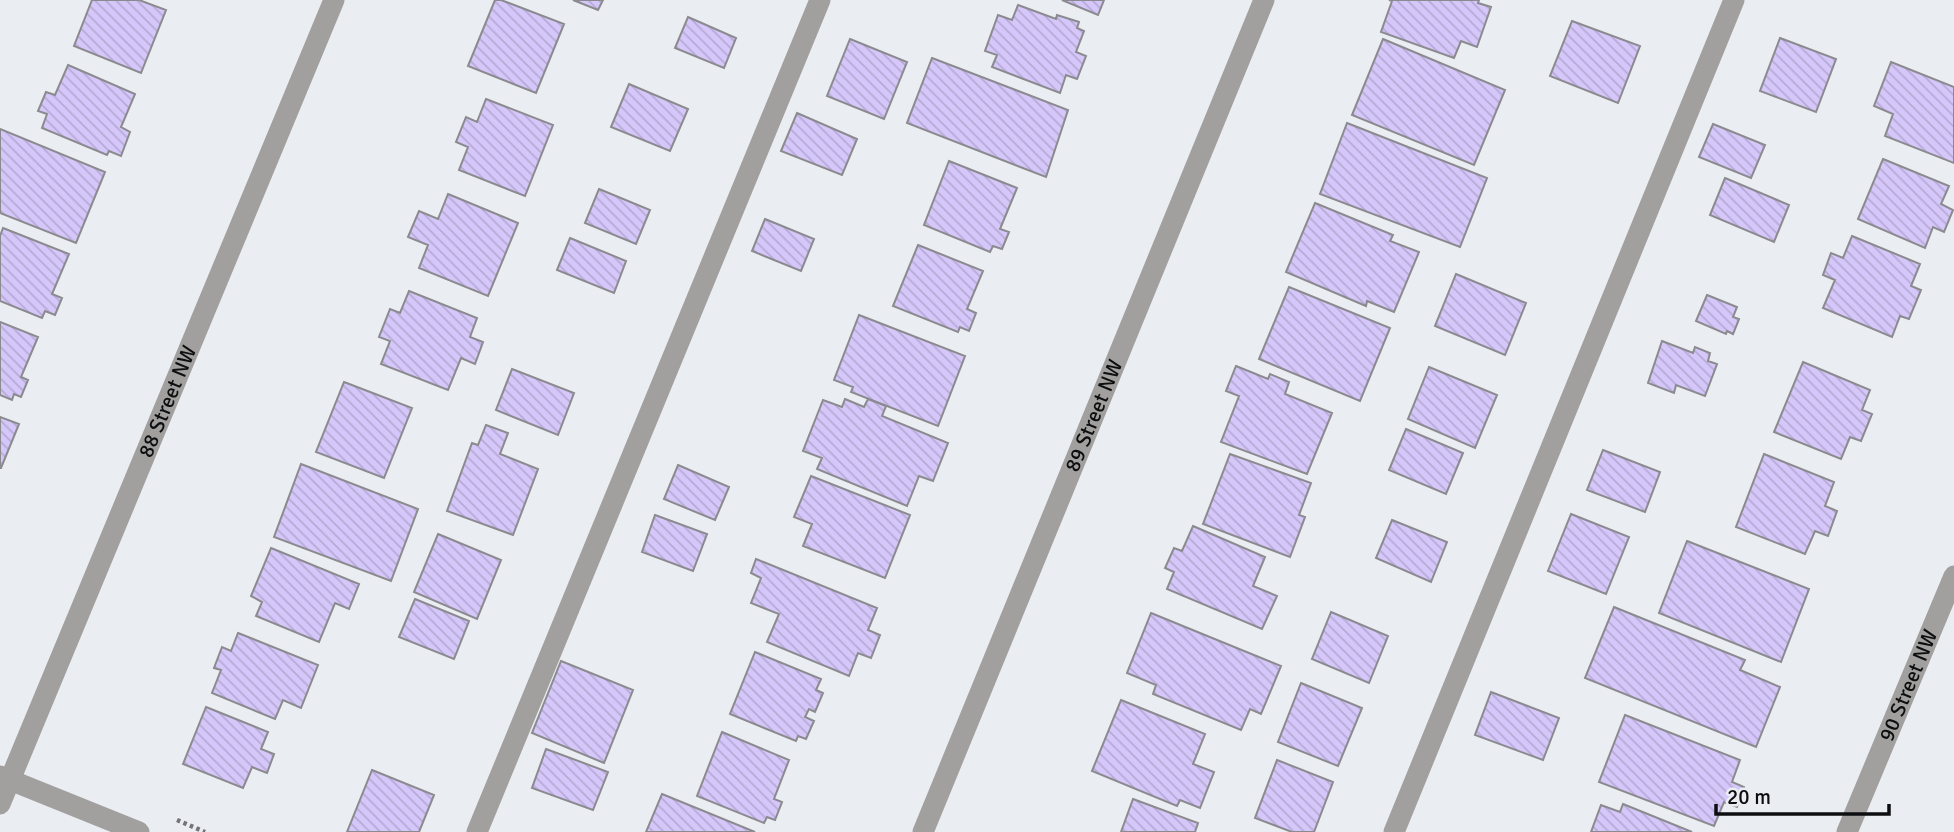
<svg xmlns="http://www.w3.org/2000/svg" width="1954" height="832" viewBox="0 0 1954 832" font-family="Signika,sans-serif">
	<defs>
		<pattern id="building-back-hatch" width="6" height="6" patternUnits="userSpaceOnUse" patternTransform="scale(1.75)"><rect width="6" height="6" fill="#d5c7fa"/><path d="M-1 5l2 2M0 0l6 6M5-1l2 2" fill="none" stroke="#b6aad5"/></pattern>
	</defs>
	<rect width="100%" height="100%" fill="#eaedf1"/>
	<!-- building -->
	<path fill="url(#building-back-hatch)" stroke="#8b8a8f" stroke-width="2" d="M92,0H139L166,10L141,73L74,46Z
		M495,0H501L564,24L536,93L468,66Z
		M573,0H603L598,10Z
		M1062,0H1104L1098,15Z
		M1389,0H1479L1478,3L1491,7L1477,47L1461,41L1454,58L1381,32L1392,1Z
		M1018,5L1056,19L1057,15L1079,22L1077,28L1084,31L1076,52L1086,56L1077,79L1066,75L1060,93L992,67L997,55L985,51L998,15L1012,20Z
		M688,17L736,38L724,68L675,48Z
		M1572,21L1640,46L1618,103L1550,76Z
		M1780,38L1836,59L1816,112L1760,91Z
		M850,39L907,62L884,119L827,96Z
		M1383,39L1505,90L1474,165L1352,115Z
		M932,58L1068,110L1046,177L907,123Z
		M1891,62L1954,87V163L1885,136L1893,114L1874,106Z
		M68,65L135,94L121,127L130,132L121,156L109,151L107,155L42,128L47,114L38,111L46,92L55,95Z
		M629,84L688,109L670,151L611,127Z
		M486,99L553,125L525,196L459,170L468,147L456,142L466,117L477,122Z
		M797,113L857,139L842,175L781,151Z
		M1347,123L1487,178L1460,247L1320,194Z
		M1713,124L1765,145L1751,178L1699,157Z
		M0,129L105,172L76,243L0,213Z
		M1883,159L1949,186L1941,204L1953,210L1944,232L1933,227L1925,248L1858,219Z
		M949,161L1017,188L1000,229L1009,232L1002,249L993,246L990,252L924,225Z
		M1725,178L1789,205L1774,242L1710,215Z
		M599,189L650,210L636,244L585,223Z
		M448,194L518,223L488,296L419,268L428,245L408,237L419,211L438,219Z
		M1315,203L1393,235L1390,241L1419,252L1394,312L1367,301L1366,306L1286,272Z
		M765,219L814,239L801,271L752,251Z
		M3,228L69,254L52,294L62,298L55,315L45,311L42,318L0,301V236Z
		M1852,236L1920,264L1911,286L1921,290L1909,319L1900,316L1892,337L1823,308L1835,280L1823,275L1831,253L1843,258Z
		M570,238L626,261L614,293L557,270Z
		M918,245L983,271L967,309L976,313L969,331L960,327L958,332L893,306Z
		M1456,274L1526,303L1505,355L1435,326Z
		M1289,287L1390,328L1360,401L1259,359Z
		M409,291L477,318L470,337L483,342L475,364L461,358L448,390L381,364L390,341L379,337L390,309L400,313Z
		M1707,295L1737,307L1733,317L1739,319L1733,334L1727,331L1726,334L1696,321Z
		M859,315L965,356L938,426L851,392L853,387L834,380Z
		M0,322L38,337L21,377L28,380L21,397L14,394L12,400L0,395Z
		M1662,341L1693,353L1695,347L1710,353L1708,361L1717,364L1705,396L1676,385L1674,393L1648,383Z
		M1803,362L1870,390L1862,410L1872,414L1861,441L1850,437L1841,459L1774,432Z
		M1236,366L1268,379L1270,374L1289,382L1285,394L1332,413L1307,474L1221,442L1239,396L1226,391Z
		M1429,367L1497,395L1475,448L1408,419Z
		M512,369L574,393L558,435L496,410Z
		M344,382L412,408L384,478L316,452Z
		M845,399L864,407L868,399L886,406L882,416L948,443L933,481L919,476L907,506L817,469L822,458L803,451L823,400L842,407Z
		M0,417L19,424L1,468H0Z
		M486,425L508,433L500,454L538,469L513,535L447,511L472,443L478,445Z
		M1406,429L1463,453L1446,494L1389,470Z
		M1603,450L1660,472L1645,512L1587,490Z
		M1230,454L1311,483L1299,515L1305,517L1290,557L1203,524Z
		M1764,454L1834,482L1825,506L1837,511L1828,536L1815,531L1805,554L1736,527Z
		M301,464L418,509L391,581L274,537Z
		M678,465L729,487L715,520L664,499Z
		M811,476L910,515L885,578L803,546L812,524L794,517Z
		M1571,514L1629,537L1606,594L1548,571Z
		M655,515L707,534L693,571L642,552Z
		M1392,520L1447,542L1431,582L1376,558Z
		M1193,526L1265,557L1253,586L1277,596L1262,629L1167,589L1174,572L1165,568L1174,548L1182,551Z
		M438,534L501,560L477,619L414,592Z
		M1687,541L1809,589L1781,662L1659,613Z
		M271,548L359,584L349,609L335,603L319,642L256,616L262,602L251,596Z
		M756,559L877,608L868,630L880,635L871,658L858,653L849,676L767,642L779,614L751,603L761,578L751,573Z
		M415,599L469,621L454,659L399,637Z
		M1614,607L1745,660L1740,670L1780,687L1756,747L1585,678Z
		M1331,612L1388,636L1369,683L1312,659Z
		M1151,613L1281,666L1261,714L1250,709L1241,730L1153,694L1156,685L1127,673Z
		M238,633L318,665L301,708L283,700L275,719L212,693L221,670L214,668L222,647L231,651Z
		M755,652L821,679L816,690L823,693L815,712L809,709L805,717L814,721L806,739L798,736L796,741L730,714Z
		M561,661L633,690L604,763L532,733Z
		M1301,683L1362,708L1338,766L1278,742Z
		M1491,692L1559,718L1543,760L1475,735Z
		M1121,700L1205,734L1193,764L1214,772L1200,808L1180,800L1177,806L1092,771Z
		M206,707L268,732L261,749L274,754L267,773L252,767L243,788L183,764Z
		M1625,715L1740,760L1732,782L1744,787L1737,807L1724,802L1714,826L1599,782Z
		M722,732L789,760L774,799L782,802L775,820L767,817L764,823L697,796Z
		M546,749L608,772L593,810L532,788Z
		M1277,760L1333,782L1314,832H1292L1255,818Z
		M372,770L434,795L419,832H347Z
		M662,794L755,832H646Z
		M1133,799L1198,823L1195,832H1121Z
		M1623,804L1692,832H1591L1601,805L1620,812Z"/>
	<g fill="none" stroke-linecap="round" stroke-linejoin="round">
		<!-- path -->
		<path stroke="#737477" stroke-width="4.5" stroke-dasharray="3.5 3.5" stroke-linecap="butt" d="M177,820L205,832"/>
		<!-- lane -->
		<path stroke="#a1a09e" stroke-width="21" d="M477,832L820,0
			M1394,832L1734,0"/>
		<!-- street -->
		<g stroke="#a1a09e" stroke-width="21">
			<path d="M0,776L139,832"/>
			<path id="s1" d="M0,804L334,0"/>
			<path id="s2" d="M923,832L1264,0"/>
			<path id="s3" d="M1847,832L1954,576"/>
		</g>
	</g>
	<g text-anchor="middle" dominant-baseline="central" stroke-width="5" stroke-linejoin="round" paint-order="stroke">
		<!-- street labels -->
		<g font-size="21" fill="#0d0e10" stroke="#eaedf1">
			<text stroke="none"><textPath href="#s1" startOffset="436">88 Street NW</textPath></text>
			<text stroke="none"><textPath href="#s2" startOffset="450">89 Street NW</textPath></text>
			<text stroke="none"><textPath href="#s3" startOffset="159">90 Street NW</textPath></text>
		</g>
	</g>
	<!-- scale -->
	<path d="M1716 804v10h173v-10" fill="none" stroke="#0d0e10" stroke-width="3.5"/>
	<text x="1727" y="804" font-size="21" fill="#0d0e10" stroke="#eaedf1" stroke-width="5" paint-order="stroke">20 m</text>
</svg>
